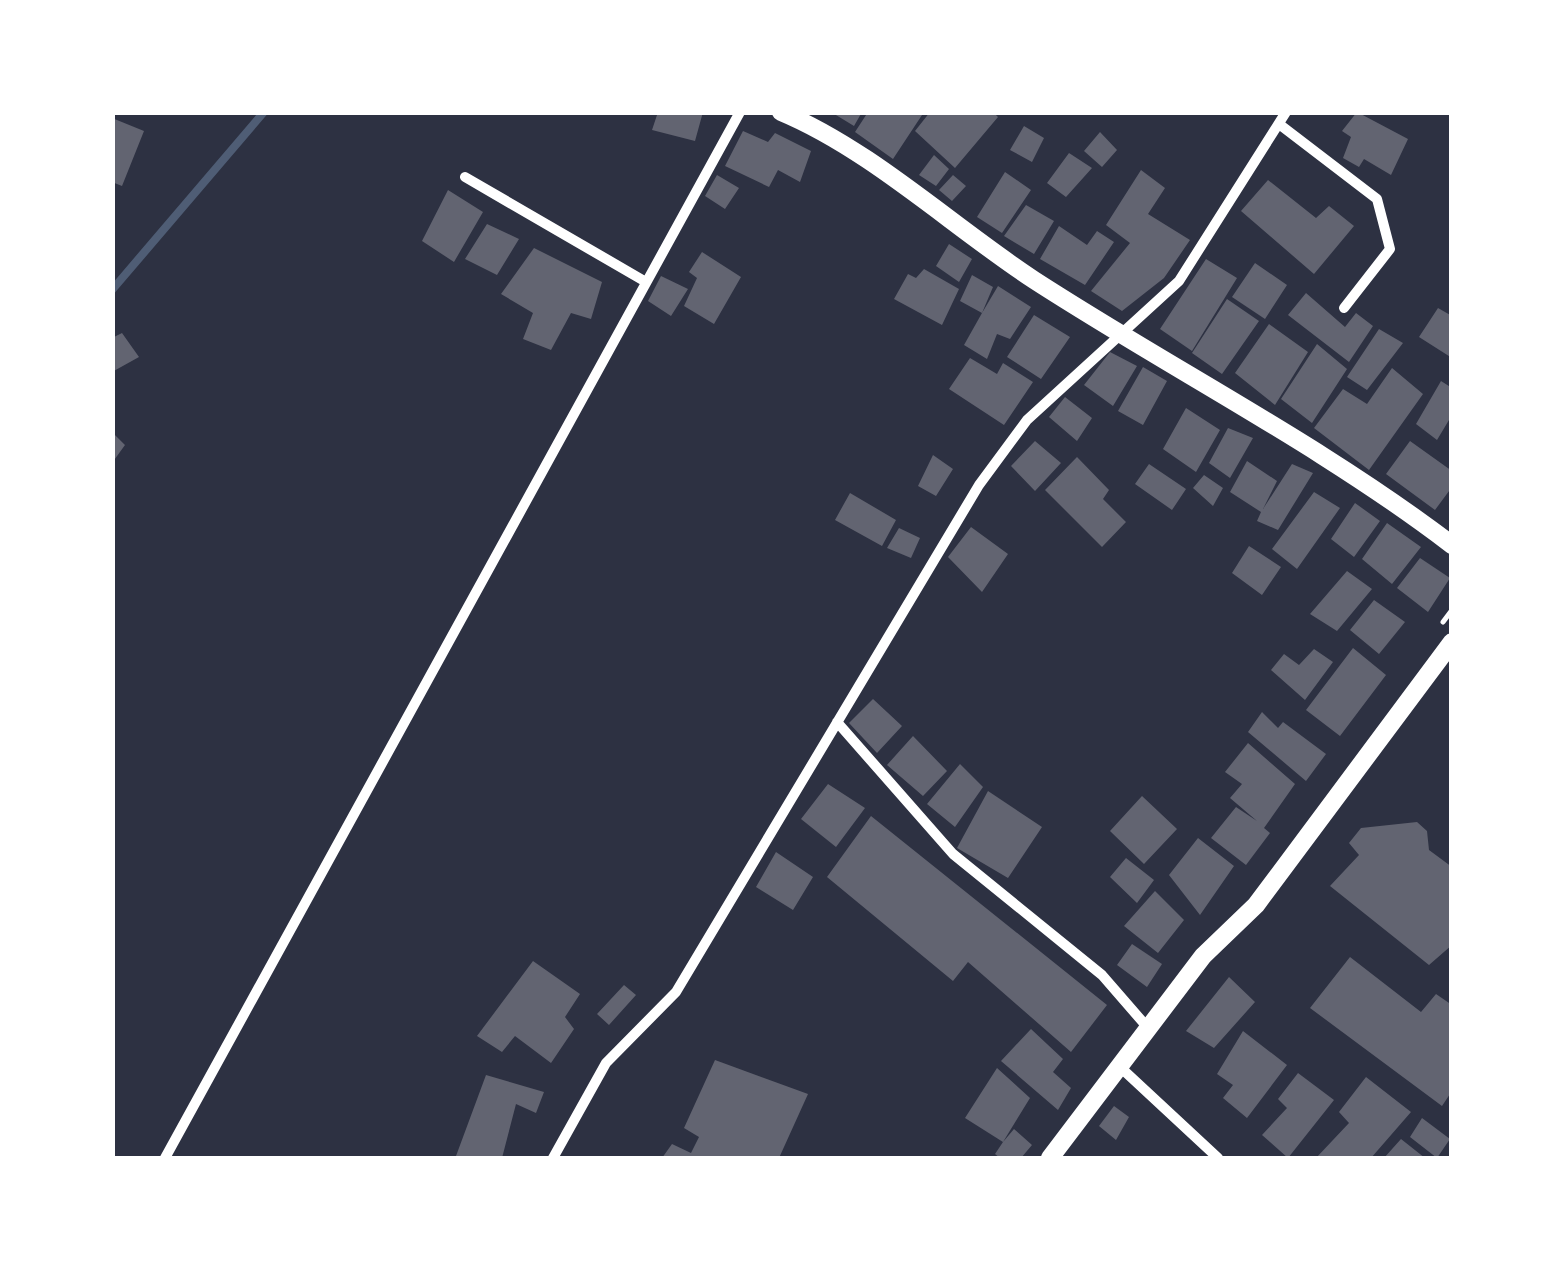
<svg xmlns="http://www.w3.org/2000/svg" width="1564" height="1271" viewBox="0 0 1564 1271" font-family="Lato,sans-serif">
	<rect width="100%" height="100%" fill="#2d3142"/>
	<g fill="none" stroke-linecap="round" stroke-linejoin="round">
		<!-- stream -->
		<path stroke="#4f5d75" stroke-width="8" d="M112,290L264,112"/>
	</g>
	<!-- building -->
	<path fill="#626471" d="M658,112H703L695,141L652,130Z
		M831,112H862L854,126Z
		M868,112H924L893,159L855,132Z
		M930,112H993L998,117L955,168L915,131Z
		M1357,112L1408,139L1391,175L1364,159L1359,167L1343,158L1351,137L1342,131Z
		M112,118L144,131L122,186L112,182Z
		M1024,126L1044,138L1032,162L1010,150Z
		M743,131L768,142L775,133L811,151L800,182L778,170L769,187L725,166Z
		M1100,132L1117,150L1102,167L1084,151Z
		M1069,153L1092,168L1066,197L1047,183Z
		M934,155L949,169L936,186L919,175Z
		M1141,170L1165,188L1148,214L1190,240L1164,278L1122,311L1091,291L1130,243L1106,225Z
		M1005,172L1031,190L1002,233L977,217Z
		M717,175L739,188L725,209L705,196Z
		M953,175L966,186L952,201L939,190Z
		M1268,180L1316,218L1329,206L1354,226L1314,274L1241,211Z
		M448,190L483,212L454,262L422,241Z
		M1026,205L1054,221L1034,254L1004,236Z
		M487,224L519,239L497,275L465,259Z
		M1059,226L1087,245L1097,231L1114,242L1085,285L1040,259Z
		M949,244L972,259L959,282L936,266Z
		M534,248L602,282L591,319L571,313L551,350L523,339L533,313L501,294Z
		M702,252L741,277L714,324L684,306L697,278L689,272Z
		M1206,259L1237,278L1192,351L1160,329Z
		M1255,263L1287,285L1265,319L1232,297Z
		M924,269L959,289L942,325L894,299L908,274L916,278Z
		M972,275L993,287L982,313L998,286L1031,307L1010,339L997,334L987,359L964,345L982,313L960,301Z
		M661,276L688,289L671,316L648,301Z
		M1306,293L1345,327L1356,313L1373,326L1349,362L1288,315Z
		M1227,299L1259,321L1222,374L1192,353Z
		M1438,308L1452,316V358L1419,337Z
		M1034,315L1070,337L1041,379L1007,357Z
		M1269,324L1308,352L1275,405L1235,373Z
		M1379,329L1403,343L1367,390L1347,377Z
		M122,333L139,357L112,372V338Z
		M1317,344L1347,369L1312,423L1281,399Z
		M1110,352L1137,366L1113,406L1084,385Z
		M970,358L997,374L1003,363L1033,382L1004,425L949,389Z
		M1143,367L1167,381L1143,425L1118,411Z
		M1392,368L1423,394L1369,470L1314,428L1343,389L1367,404Z
		M1441,381L1452,388V415L1437,440L1416,424Z
		M1065,397L1092,418L1077,441L1049,417Z
		M1186,408L1220,430L1196,472L1163,449Z
		M1228,428L1253,438L1230,478L1209,463Z
		M112,432L125,445L112,463Z
		M1035,441L1061,463L1035,491L1011,466Z
		M1410,441L1452,471V487L1435,510L1386,474Z
		M933,455L953,469L936,496L918,486Z
		M1077,457L1109,490L1103,499L1126,522L1102,547L1045,490Z
		M1247,461L1277,481L1263,509L1292,464L1313,473L1278,530L1257,521L1261,512L1230,492Z
		M1149,464L1186,489L1172,510L1135,484Z
		M1204,475L1223,488L1213,506L1193,488Z
		M1314,492L1340,508L1297,569L1272,549Z
		M850,493L896,520L882,546L835,520Z
		M1355,503L1380,521L1354,557L1331,539Z
		M1387,523L1421,547L1392,584L1362,559Z
		M971,527L1008,554L982,592L948,557Z
		M899,528L920,538L911,558L887,548Z
		M1249,546L1281,567L1262,595L1232,573Z
		M1420,558L1450,578L1428,612L1397,588Z
		M1347,571L1372,589L1337,631L1310,614Z
		M1374,600L1405,622L1379,654L1350,630Z
		M1353,648L1386,675L1340,736L1306,710Z
		M1314,649L1333,662L1305,700L1271,670L1284,654L1299,665Z
		M873,699L902,726L877,753L849,723Z
		M1262,712L1278,728L1283,722L1326,754L1306,781L1248,732Z
		M913,736L947,771L923,796L887,765Z
		M1248,743L1295,784L1264,828L1270,833L1246,865L1211,838L1236,807L1257,821L1230,798L1242,784L1225,772Z
		M960,764L983,787L955,827L927,804Z
		M828,784L865,808L836,847L801,819Z
		M988,791L1042,827L1008,878L957,848Z
		M1142,796L1177,829L1144,864L1110,831Z
		M871,816L1107,1005L1071,1052L968,962L953,981L827,877Z
		M1417,822L1427,831L1429,850L1452,867V945L1429,965L1330,886L1359,855L1349,843L1361,828Z
		M1198,838L1234,866L1200,915L1169,875Z
		M776,852L813,877L793,910L756,887Z
		M1126,858L1154,880L1137,903L1110,877Z
		M1155,891L1184,920L1158,953L1124,926Z
		M1132,944L1162,964L1147,987L1117,965Z
		M1350,957L1421,1012L1436,994L1452,1005V1091L1442,1106L1310,1008Z
		M533,961L580,994L565,1017L574,1029L551,1063L515,1036L502,1052L477,1036Z
		M1229,977L1255,1002L1214,1048L1186,1031Z
		M624,985L636,995L609,1025L597,1014Z
		M1031,1029L1063,1059L1053,1072L1071,1088L1058,1110L1001,1061Z
		M1243,1031L1287,1065L1247,1118L1223,1098L1233,1085L1217,1074Z
		M715,1060L808,1094L779,1158H662L672,1144L691,1153L699,1137L684,1128Z
		M997,1068L1030,1098L1003,1142L1014,1129L1032,1145L1021,1158H1000L995,1154L1003,1142L965,1118Z
		M1298,1073L1334,1100L1288,1158L1262,1135L1287,1108L1278,1099Z
		M486,1075L544,1092L536,1113L516,1104L502,1158L456,1156Z
		M1366,1077L1411,1112L1371,1158H1316L1349,1123L1339,1112Z
		M1114,1106L1129,1117L1116,1140L1099,1126Z
		M1422,1118L1450,1139L1437,1158L1410,1137Z
		M1401,1139L1425,1158H1384Z"/>
	<g fill="none" stroke-linecap="round" stroke-linejoin="round">
		<!-- path -->
		<path stroke="#fff" stroke-width="5" d="M1443,622L1452,610"/>
		<!-- minor -->
		<path stroke="#fff" stroke-width="10" d="M1279,124L1377,199L1390,249L1344,308
			M465,177L646,282
			M837,722L953,854L1102,975L1148,1028
			M1119,1066L1218,1158
			M165,1158L740,112
			M553,1158L606,1063L676,992L979,485L1027,420L1179,281L1286,112"/>
		<!-- secondary -->
		<path stroke="#fff" stroke-width="18" d="M781,112C870,149 953,227 1034,280C1173,370 1321,445 1452,545
			M1050,1158L1203,956L1256,905L1452,642"/>
	</g>
	<!-- border -->
	<rect width="1564" height="1271" fill="none" stroke="#ffffff" stroke-width="230"/>
</svg>
